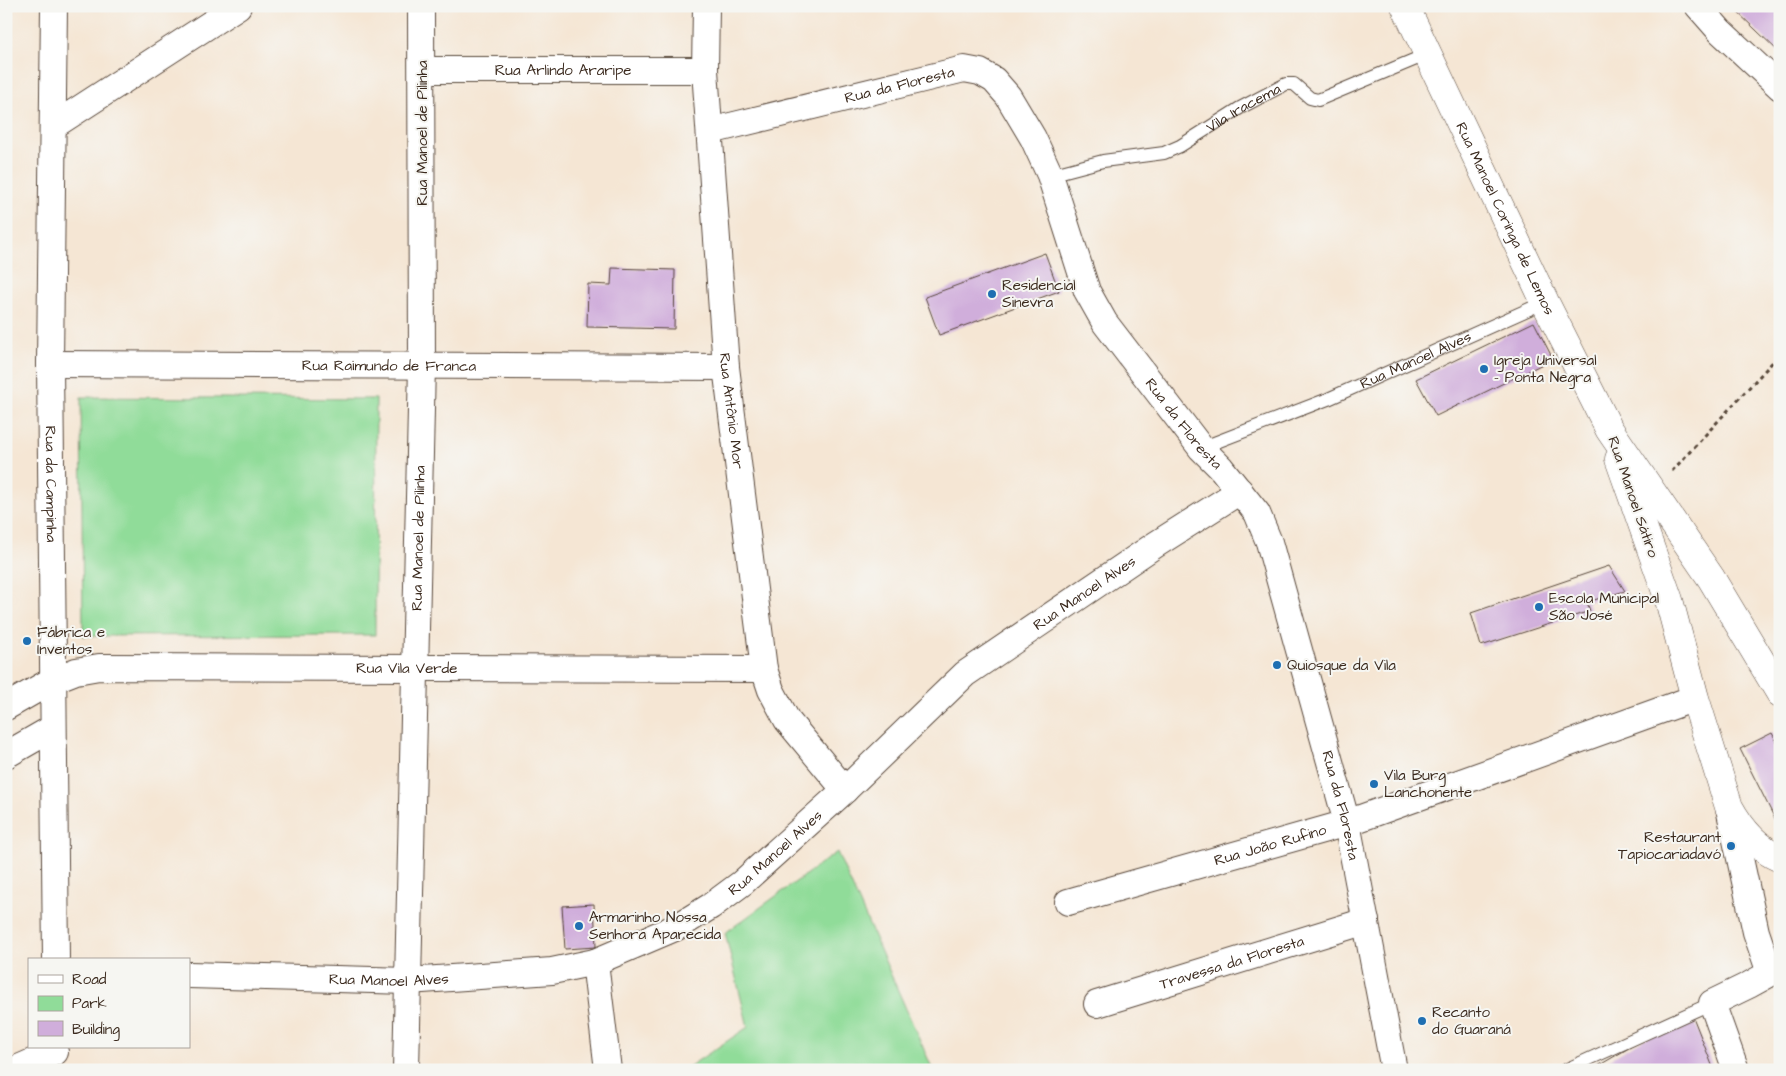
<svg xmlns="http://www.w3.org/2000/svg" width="1786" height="1076" viewBox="0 0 1786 1076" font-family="'Architects Daughter',sans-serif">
	<rect width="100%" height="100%" fill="#f6f6f2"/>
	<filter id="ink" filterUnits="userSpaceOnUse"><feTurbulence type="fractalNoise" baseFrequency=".02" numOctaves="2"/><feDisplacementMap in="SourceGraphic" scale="10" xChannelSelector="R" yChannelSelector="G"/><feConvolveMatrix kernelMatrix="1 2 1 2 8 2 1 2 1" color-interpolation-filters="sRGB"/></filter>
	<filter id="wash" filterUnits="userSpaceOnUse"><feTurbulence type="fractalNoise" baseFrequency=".0096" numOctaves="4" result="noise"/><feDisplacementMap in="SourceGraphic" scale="20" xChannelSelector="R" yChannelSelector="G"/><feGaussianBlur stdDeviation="1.12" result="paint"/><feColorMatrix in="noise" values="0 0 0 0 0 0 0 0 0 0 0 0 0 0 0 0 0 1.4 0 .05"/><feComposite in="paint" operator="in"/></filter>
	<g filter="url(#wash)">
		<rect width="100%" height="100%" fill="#f5e6d4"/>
		<!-- green -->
		<path fill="#90dc99" stroke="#66835c" d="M81,397L376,399L375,635L83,636Z
			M837,852L933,1070H684L748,1027L725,933Z"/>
		<g id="blocks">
			<!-- building -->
			<path fill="#d0aedb" d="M1731,6H1780V53Z
				M1045,253L1059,291L939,335L925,297Z
				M612,268L675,270L674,329L587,327L588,284L611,285Z
				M1534,322L1553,359L1436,416L1416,379Z
				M1609,566L1625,591L1587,602L1590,611L1481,646L1471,613Z
				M1772,733L1780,748V829L1740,749Z
				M594,904L596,947L565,949L562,906Z
				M1691,1012L1714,1070H1591Z"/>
		</g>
	</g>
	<g filter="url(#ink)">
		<use href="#blocks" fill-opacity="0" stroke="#574639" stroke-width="1"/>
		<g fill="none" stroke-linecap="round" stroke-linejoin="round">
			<defs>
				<g id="lane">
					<path id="s1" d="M1050,175L1103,161L1164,153L1180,146L1240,108L1286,84H1294L1310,98L1318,100L1428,54"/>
					<path id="s2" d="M1201,448L1328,399L1545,302"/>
					<path d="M1565,1070L1712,1003"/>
				</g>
				<g id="street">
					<path id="s3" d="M54,6L50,364L56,960"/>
					<path id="s4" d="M706,6L705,70L726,367L764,669L771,690L787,720L845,790"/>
					<path d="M1698,6L1720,31L1780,87"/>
					<path id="s5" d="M422,70H705"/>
					<path d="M53,126L238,6"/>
					<path id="s6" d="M710,131L964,69L980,72L994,80L1008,96L1033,138L1050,175L1087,291L1105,323L1201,448L1221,468L1257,513L1269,542L1347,823L1394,1070"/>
					<path id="s7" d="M50,364L726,367"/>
					<path id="s8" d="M6,707L53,680L76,671L99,667L764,669"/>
					<path d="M6,755L53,728"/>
					<path d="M1729,808L1756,932L1770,973"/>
					<path id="s9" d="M1068,902L1347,823L1695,698"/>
					<path d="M595,962L608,1070"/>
					<path id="s10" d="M189,975L408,981L552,971L595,962L677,927L711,906L742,883L845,790L965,674L1155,545L1240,491"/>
					<path id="s11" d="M1097,1004L1366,921"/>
					<path d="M14,1070L55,1052"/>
					<path id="s12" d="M406,1070L422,365L421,6"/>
					<path d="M1736,1070L1712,1003L1749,985L1780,968"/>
				</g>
				<g id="secondary">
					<path id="s13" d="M1405,6L1545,302L1609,429L1711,578L1780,693"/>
					<path d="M1619,459L1669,600L1695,698L1729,807C1741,829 1756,848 1780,858"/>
				</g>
			</defs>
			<!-- lane casing -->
			<use href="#lane" stroke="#574639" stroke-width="14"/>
			<!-- street casing -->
			<use href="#street" stroke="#574639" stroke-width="28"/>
			<!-- secondary casing -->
			<use href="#secondary" stroke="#574639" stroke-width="29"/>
			<!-- path -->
			<path stroke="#574639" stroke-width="3" stroke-dasharray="4 4" stroke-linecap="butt" d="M1672,471L1780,354"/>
			<!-- lane -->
			<use href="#lane" stroke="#fff" stroke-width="12"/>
			<!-- street -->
			<use href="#street" stroke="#fff" stroke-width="26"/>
			<!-- secondary -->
			<use href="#secondary" stroke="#fff" stroke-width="28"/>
		</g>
	</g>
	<!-- markers -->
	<g fill="#1f6fb2" stroke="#f6f6f2" stroke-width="2">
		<circle cx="992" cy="294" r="5"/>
		<circle cx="1484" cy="369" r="5"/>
		<circle cx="1539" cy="607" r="5"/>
		<circle cx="27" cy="641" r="5"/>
		<circle cx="1277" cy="665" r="5"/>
		<circle cx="1374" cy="784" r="5"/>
		<circle cx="1731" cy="846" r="5"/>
		<circle cx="579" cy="926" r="5"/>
		<circle cx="1422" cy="1021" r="5"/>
	</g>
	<g text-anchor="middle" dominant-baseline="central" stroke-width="4" stroke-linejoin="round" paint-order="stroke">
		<!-- street labels -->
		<g font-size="15" fill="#3b2a1e" stroke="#f6f6f2">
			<text stroke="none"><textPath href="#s5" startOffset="141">Rua Arlindo Araripe</textPath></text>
			<text stroke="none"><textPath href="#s6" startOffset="195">Rua da Floresta</textPath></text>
			<text stroke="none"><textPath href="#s1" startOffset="208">Vila Iracema</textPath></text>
			<text transform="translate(422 133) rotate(-90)">Rua Manoel de Pilinha</text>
			<text stroke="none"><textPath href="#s13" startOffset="235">Rua Manoel Coringa de Lemos</textPath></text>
			<text stroke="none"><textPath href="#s2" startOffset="232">Rua Manoel Alves</textPath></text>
			<text stroke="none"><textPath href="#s7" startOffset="339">Rua Raimundo de Franca</textPath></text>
			<text stroke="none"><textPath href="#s4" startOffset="406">Rua Antônio Mor</textPath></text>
			<text stroke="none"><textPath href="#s6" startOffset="691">Rua da Floresta</textPath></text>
			<text stroke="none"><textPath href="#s3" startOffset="478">Rua da Campinha</textPath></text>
			<text transform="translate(1633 497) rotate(71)">Rua Manoel Sátiro</text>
			<text stroke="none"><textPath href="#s12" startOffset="532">Rua Manoel de Pilinha</textPath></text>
			<text stroke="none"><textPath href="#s10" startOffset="1025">Rua Manoel Alves</textPath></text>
			<text stroke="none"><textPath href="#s8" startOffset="410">Rua Vila Verde</textPath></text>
			<text stroke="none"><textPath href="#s6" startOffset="1111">Rua da Floresta</textPath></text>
			<text stroke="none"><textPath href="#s9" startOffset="210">Rua João Rufino</textPath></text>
			<text stroke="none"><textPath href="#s10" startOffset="620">Rua Manoel Alves</textPath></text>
			<text stroke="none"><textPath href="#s11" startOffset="141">Travessa da Floresta</textPath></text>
			<text stroke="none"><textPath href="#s10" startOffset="200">Rua Manoel Alves</textPath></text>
		</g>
		<!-- poi labels -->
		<g font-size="15" fill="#3b2a1e" stroke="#f6f6f2" text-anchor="start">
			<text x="1002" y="285">Residencial<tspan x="1002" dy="17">Sinevra</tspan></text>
			<text x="1494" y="360">Igreja Universal<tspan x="1494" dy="17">- Ponta Negra</tspan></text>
			<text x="1549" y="598">Escola Municipal<tspan x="1549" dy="17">São José</tspan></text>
			<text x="37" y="632">Fábrica e<tspan x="37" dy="17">Inventos</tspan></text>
			<text x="1287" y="665">Quiosque da Vila</text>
			<text x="1384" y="775">Vila Burg<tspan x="1384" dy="17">Lanchonente</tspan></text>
			<text x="1721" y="837" text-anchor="end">Restaurant<tspan x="1721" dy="17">Tapiocariadavó</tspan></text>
			<text x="589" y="917">Armarinho Nossa<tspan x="589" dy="17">Senhora Aparecida</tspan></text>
			<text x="1432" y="1012">Recanto<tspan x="1432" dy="17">do Guaraná</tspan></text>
		</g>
	</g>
	<!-- margin -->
	<rect width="1786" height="1076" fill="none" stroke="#f6f6f2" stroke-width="25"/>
	<!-- legend -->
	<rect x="28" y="958" width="162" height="90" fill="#f6f6f2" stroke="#aba49d"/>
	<rect x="38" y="975" width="25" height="8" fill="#ffffff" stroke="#aba49d"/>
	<text x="72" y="984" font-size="15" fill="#3b2a1e">Road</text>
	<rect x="38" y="996" width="25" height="15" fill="#90dc99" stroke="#aba49d"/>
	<text x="72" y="1008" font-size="15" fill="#3b2a1e">Park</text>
	<rect x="38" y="1021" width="25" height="15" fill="#d0aedb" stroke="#aba49d"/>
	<text x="72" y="1034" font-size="15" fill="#3b2a1e">Building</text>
</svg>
